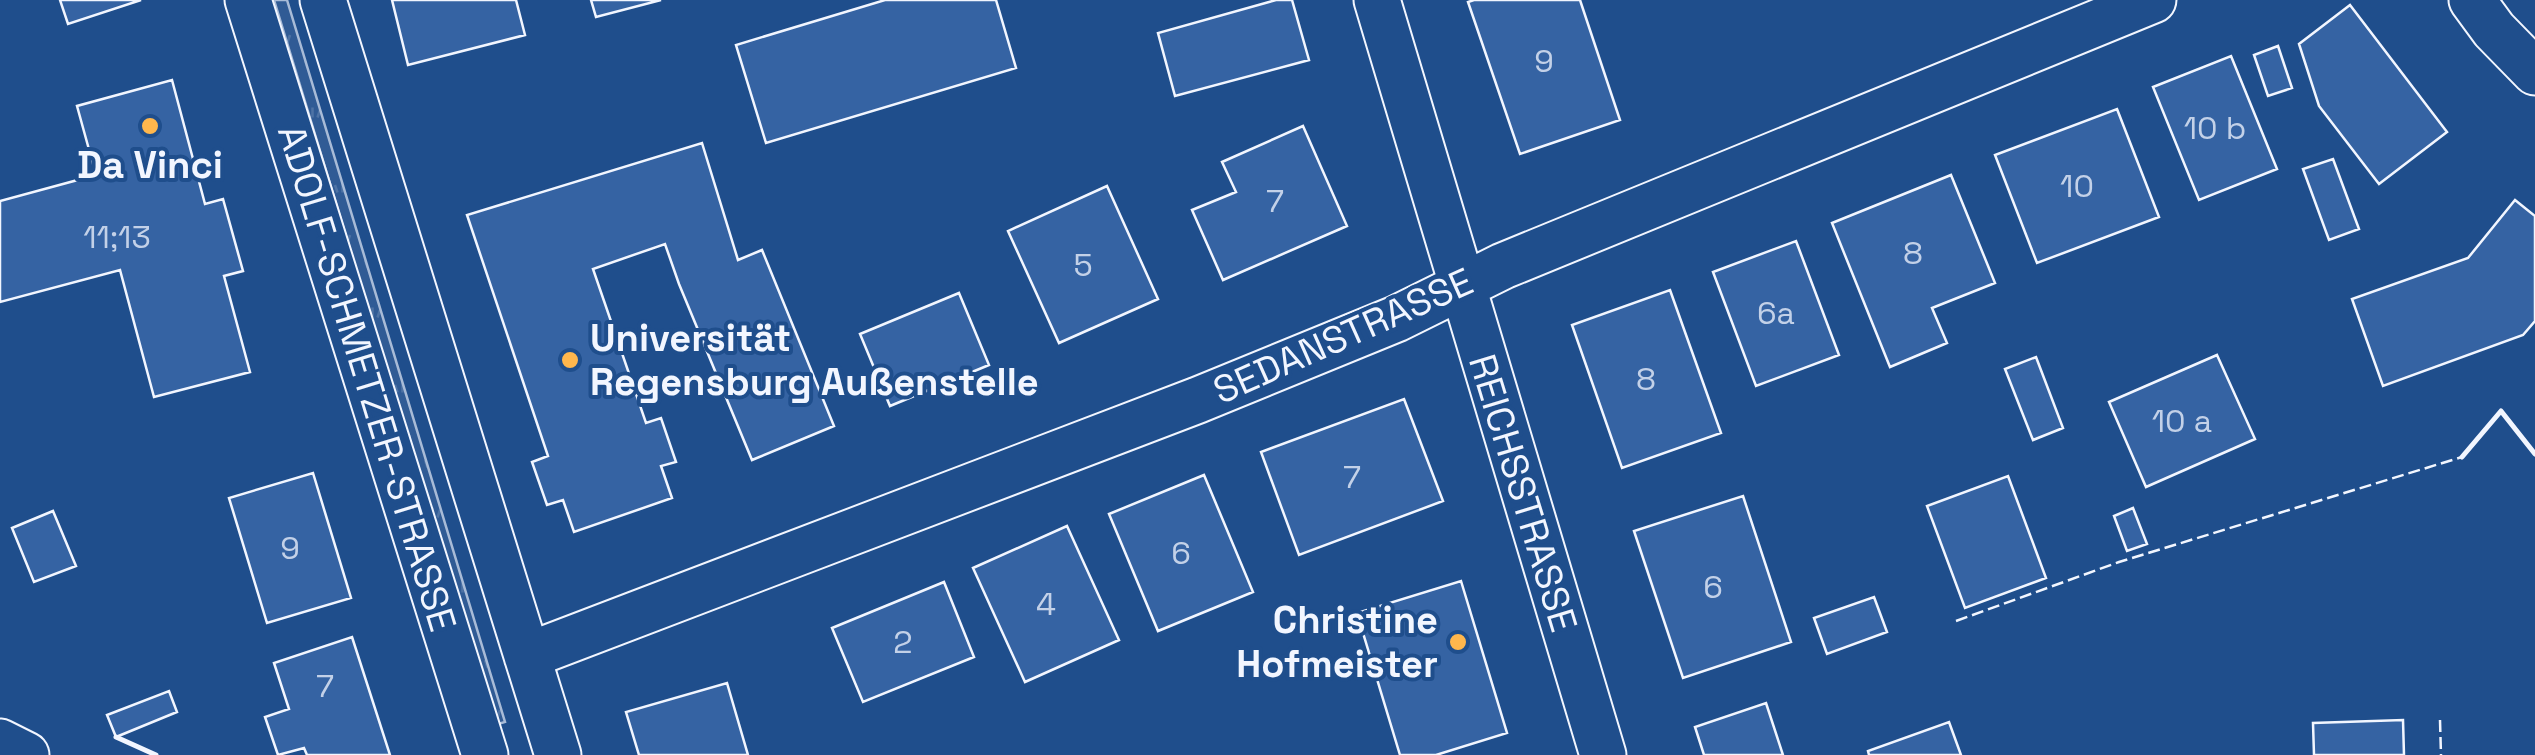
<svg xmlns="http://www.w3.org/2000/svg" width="2535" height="755" viewBox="0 0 2535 755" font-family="'Space Grotesk',sans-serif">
	<defs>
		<pattern id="grass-tufts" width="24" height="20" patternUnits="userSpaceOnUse" patternTransform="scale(2.5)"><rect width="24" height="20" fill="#305b95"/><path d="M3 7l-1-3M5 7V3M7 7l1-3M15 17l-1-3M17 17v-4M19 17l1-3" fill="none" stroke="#4e73a5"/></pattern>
	</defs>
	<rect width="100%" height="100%" fill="#1f4e8c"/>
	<!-- grass -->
	<path fill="url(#grass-tufts)" stroke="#a8bbd7" stroke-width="2.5" d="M274,0H287L505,722L495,725Z"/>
	<!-- building -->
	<path fill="#3563a3" stroke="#f2f6ff" stroke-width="2.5" d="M60,0H141L68,24Z
		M392,0H516L525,35L408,65Z
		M591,0H661L596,17Z
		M885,0H996L1016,68L766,143L736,45Z
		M1276,0H1292L1309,60L1175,96L1158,33Z
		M1474,0H1580L1620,120L1520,154L1468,2Z
		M2350,5L2447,132L2379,184L2319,106L2299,44Z
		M2278,46L2292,88L2268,96L2254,55Z
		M2231,56L2277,169L2199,200L2153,87Z
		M172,80L205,204L223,199L243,271L224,276L250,372L154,397L120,270L0,302V201L96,175L77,106Z
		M2117,109L2159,217L2037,263L1995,155Z
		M1303,126L1347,226L1223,280L1192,210L1236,192L1222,162Z
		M702,143L738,260L762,250L834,426L752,460L679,284L665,244L593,269L646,423L661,418L676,462L661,466L672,498L574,532L563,500L547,505L532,462L548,456L467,215Z
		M2333,159L2359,229L2329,240L2303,169Z
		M1951,175L1995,283L1932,308L1947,343L1890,367L1832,223Z
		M1107,186L1158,299L1059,343L1008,231Z
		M2515,200L2535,216V321L2523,335L2383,386L2352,299L2468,258Z
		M1796,241L1839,355L1756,386L1713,272Z
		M1670,290L1721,433L1622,468L1572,325Z
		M959,293L989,365L890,406L860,334Z
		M2217,355L2255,439L2146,487L2109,402Z
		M2036,357L2063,428L2033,440L2005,369Z
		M1404,399L1443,501L1299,555L1261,452Z
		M313,473L351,598L267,623L229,498Z
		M1204,475L1253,592L1158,631L1109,514Z
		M2008,476L2046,578L1965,608L1927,506Z
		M1743,496L1791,642L1683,678L1634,531Z
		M2133,508L2147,544L2127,551L2114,516Z
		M53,511L76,566L34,582L12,528Z
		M1067,526L1119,640L1025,682L973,568Z
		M1461,581L1507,733L1436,755H1400L1357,613Z
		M944,582L974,657L863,702L832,628Z
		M1874,597L1887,632L1827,654L1814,618Z
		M352,637L390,755H307L304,748L278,755L265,717L289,709L274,663Z
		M727,683L748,755H639L626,712Z
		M169,691L177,712L116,737L107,715Z
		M1766,703L1783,755H1704L1695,727Z
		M2403,720L2404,755H2314L2313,723Z
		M1949,722L1961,755H1869L1868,751Z"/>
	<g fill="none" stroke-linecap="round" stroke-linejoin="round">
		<defs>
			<path id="minor" d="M248,0L485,755
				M323,0L558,755
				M1377,0L1603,755
				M2472,0L2494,30L2535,72
				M527,656L1198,400L1396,319L1503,266L2153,0
				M0,742L26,755"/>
		</defs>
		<!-- minor casing -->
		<use href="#minor" stroke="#f2f6ff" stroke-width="49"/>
		<!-- minor -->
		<use href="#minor" stroke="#1f4e8c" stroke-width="45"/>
		<!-- fence -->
		<path stroke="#f2f6ff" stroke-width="2.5" stroke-dasharray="12 5" stroke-linecap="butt" d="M1956,621L2119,562L2462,457
			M2440,720L2441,755"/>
		<!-- wall -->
		<path stroke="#f2f6ff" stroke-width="5" d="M2462,457L2501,411L2535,454
			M116,737L156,755"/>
	</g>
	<!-- markers -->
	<g fill="#ffb74d" stroke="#1f4e8c" stroke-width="4">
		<circle cx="150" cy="126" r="10"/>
		<circle cx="570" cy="360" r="10"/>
		<circle cx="1458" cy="642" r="10"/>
	</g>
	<g text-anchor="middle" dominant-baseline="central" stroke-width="8" stroke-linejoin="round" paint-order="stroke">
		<!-- number labels -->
		<g font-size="32" fill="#c3d1e8">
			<text x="1544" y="61">9</text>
			<text x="2215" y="128">10 b</text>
			<text x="2077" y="186">10</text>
			<text x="1275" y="201">7</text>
			<text x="117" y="237">11;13</text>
			<text x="1913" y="253">8</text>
			<text x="1083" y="265">5</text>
			<text x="1776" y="313">6a</text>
			<text x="1646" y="379">8</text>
			<text x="2182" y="421">10 a</text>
			<text x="1352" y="477">7</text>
			<text x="290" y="548">9</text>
			<text x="1181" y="553">6</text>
			<text x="1713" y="587">6</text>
			<text x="1046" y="604">4</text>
			<text x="903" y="642">2</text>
			<text x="325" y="686">7</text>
		</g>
		<!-- poi labels -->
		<g font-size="38" font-weight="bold" fill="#f2f6ff" stroke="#1f4e8c">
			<text x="150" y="165">Da Vinci</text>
			<text x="590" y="338" text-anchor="start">Universität<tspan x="590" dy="44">Regensburg Außenstelle</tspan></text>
			<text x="1438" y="620" text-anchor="end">Christine<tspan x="1438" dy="44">Hofmeister</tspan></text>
		</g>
		<!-- street labels -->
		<g font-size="38" fill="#f2f6ff" stroke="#1f4e8c">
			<text transform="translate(1343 336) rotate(-24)">SEDANSTRASSE</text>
			<text transform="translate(367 378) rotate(73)">ADOLF-SCHMETZER-STRASSE</text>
			<text transform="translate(1523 493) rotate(73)">REICHSSTRASSE</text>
		</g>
	</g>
</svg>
